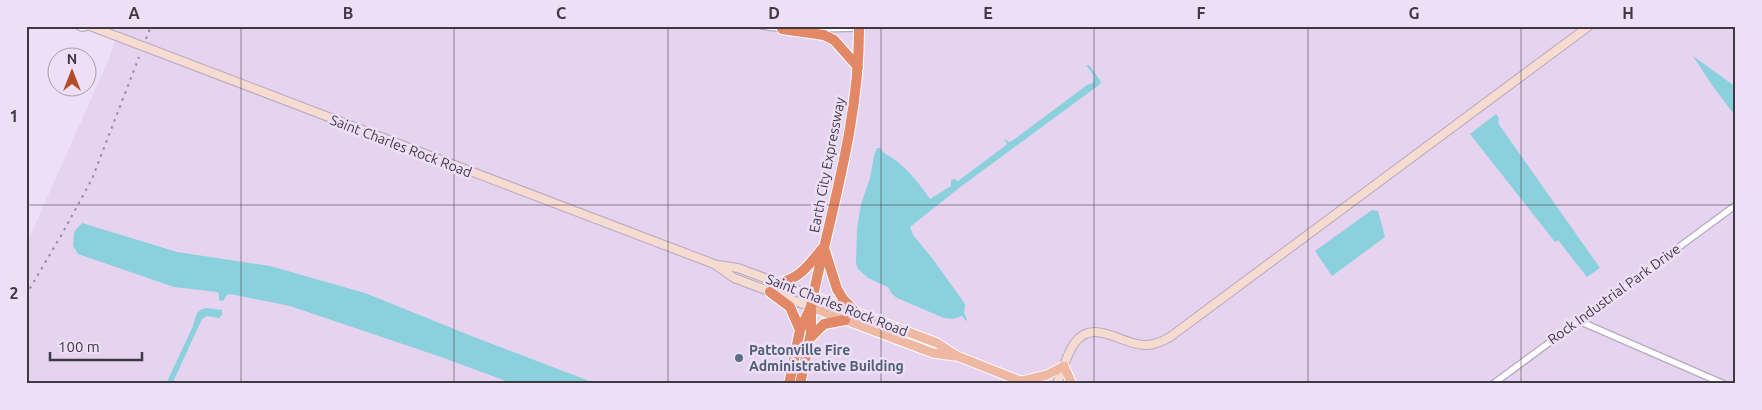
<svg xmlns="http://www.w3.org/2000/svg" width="1762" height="410" viewBox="0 0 1762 410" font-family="Ubuntu,sans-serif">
	<rect width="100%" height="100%" fill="#eddff6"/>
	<!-- built -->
	<path fill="#e5d3f0" d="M120,26H1736V384H26V245L109,59Z"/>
	<!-- water -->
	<path fill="#8ad0dd" d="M1693,56L1736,87V117L1712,85Z
		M1086,65L1090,66L1101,82L1099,85L959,188L910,227L913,235L932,258L965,304L964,313L967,320L966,321L962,316L953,319L944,318L897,298L892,294L888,287L868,278L858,269L856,264L857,229L861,204L870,178L874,156L877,148H880C883,154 890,156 895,160C910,171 920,185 930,199L951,186V180L954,179L958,181L1005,146L1007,144L1004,139L1009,142L1012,141L1087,85L1093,83L1094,76Z
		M1496,114L1499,118L1498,122L1500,126L1600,268L1587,277L1558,240L1555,242L1470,134Z
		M1372,210L1378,211L1385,237L1332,276L1315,251Z
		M82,223L177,252L270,266L365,293L474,337L597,384H514L444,358L290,306L230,294L227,295L223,301L219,300V294L217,292L174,287L78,254L73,246L74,232Z
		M207,308L222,310V315L219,318L207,316L202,319L172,384H166L193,326L197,313L202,309Z"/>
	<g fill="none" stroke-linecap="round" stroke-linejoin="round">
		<defs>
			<path id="street" d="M78,26L82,28L90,26
				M762,26L784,29
				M809,29L859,28
				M1579,321L1724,384
				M1493,384L1736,205"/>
			<path id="secondary" d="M90,26L714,264L734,278L811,307
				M718,265L738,268L813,296
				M1057,384C1062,371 1066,356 1074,344C1091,319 1116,340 1137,344C1149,347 1160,343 1170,337L1589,26"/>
			<path id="primary" d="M813,296L937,343L957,356L1028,384
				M811,307L933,353L954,356
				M1022,381L1047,375L1064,366L1072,384"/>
			<path id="highway" d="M782,29L824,35L834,40L858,67
				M824,248L837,289L843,299L855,312
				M780,283C801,277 808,266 822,249
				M770,292L790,307L800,330
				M810,338L824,324L845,320
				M789,384L800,330L811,307L813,296C832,207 860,118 859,26
				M800,384L811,333V310"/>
		</defs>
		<!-- street casing -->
		<use href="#street" stroke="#b6a9bf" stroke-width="8"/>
		<!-- secondary casing -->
		<use href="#secondary" stroke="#b6a9bf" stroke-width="10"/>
		<!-- primary casing -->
		<use href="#primary" stroke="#fff" stroke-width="11"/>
		<!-- highway casing -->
		<use href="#highway" stroke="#fff" stroke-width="12"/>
		<!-- street -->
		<use href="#street" stroke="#fff" stroke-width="5.5"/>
		<!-- secondary -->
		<use href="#secondary" stroke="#f6dbd1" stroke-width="8"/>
		<!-- primary -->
		<use href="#primary" stroke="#eeb8a3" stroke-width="9"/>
		<!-- highway -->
		<use href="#highway" stroke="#e28866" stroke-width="10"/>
		<!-- rail -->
		<path stroke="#958c9c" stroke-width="2" stroke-dasharray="2.5 5" stroke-linecap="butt" d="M146,39L151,26
			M26,295L62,234L92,179L139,57"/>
	</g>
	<!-- grid -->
	<path fill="none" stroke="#3f3943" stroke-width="1" stroke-opacity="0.55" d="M241,26V384M454,26V384M668,26V384M881,26V384M1094,26V384M1308,26V384M1521,26V384M26,205H1736"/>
	<!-- markers -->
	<circle fill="#5c6f8a" stroke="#eddff6" stroke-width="2" cx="739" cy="358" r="5"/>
	<g text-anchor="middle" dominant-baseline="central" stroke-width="5" stroke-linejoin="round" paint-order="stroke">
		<!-- street labels -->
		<g font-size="14" fill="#3f3943" stroke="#eddff6">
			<text transform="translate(401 146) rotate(21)">Saint Charles Rock Road</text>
			<text transform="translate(827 165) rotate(-79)">Earth City Expressway</text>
			<text transform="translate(1614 294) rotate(-36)">Rock Industrial Park Drive</text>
			<text transform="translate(837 305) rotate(21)">Saint Charles Rock Road</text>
		</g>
		<!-- service labels -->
		<g font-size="14" font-weight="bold" fill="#4e5e75" stroke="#eddff6" text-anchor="start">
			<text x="749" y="350">Pattonville Fire<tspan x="749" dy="16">Administrative Building</tspan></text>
		</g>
	</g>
	<!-- border -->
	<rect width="1762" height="410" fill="none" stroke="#eddff6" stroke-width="55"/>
	<!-- north arrow -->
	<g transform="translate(72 72)"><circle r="24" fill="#eddff6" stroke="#a79dae"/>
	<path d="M0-4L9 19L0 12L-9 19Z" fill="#b44c27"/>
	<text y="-8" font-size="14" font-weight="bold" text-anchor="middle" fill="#3f3943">N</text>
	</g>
	<!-- scale -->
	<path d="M50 352v8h92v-8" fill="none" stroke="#3f3943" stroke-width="2.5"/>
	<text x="58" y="352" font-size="15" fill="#3f3943" stroke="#eddff6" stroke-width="4" paint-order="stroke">100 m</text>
	<rect x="28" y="28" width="1706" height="354" fill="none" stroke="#3f3943" stroke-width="2"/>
	<g font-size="16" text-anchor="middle" font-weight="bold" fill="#3f3943">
		<text x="134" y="19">A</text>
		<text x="348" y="19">B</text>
		<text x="561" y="19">C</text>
		<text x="774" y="19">D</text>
		<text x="988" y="19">E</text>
		<text x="1201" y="19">F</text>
		<text x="1414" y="19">G</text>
		<text x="1628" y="19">H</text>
		<text x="14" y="122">1</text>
		<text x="14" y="299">2</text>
	</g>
</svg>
